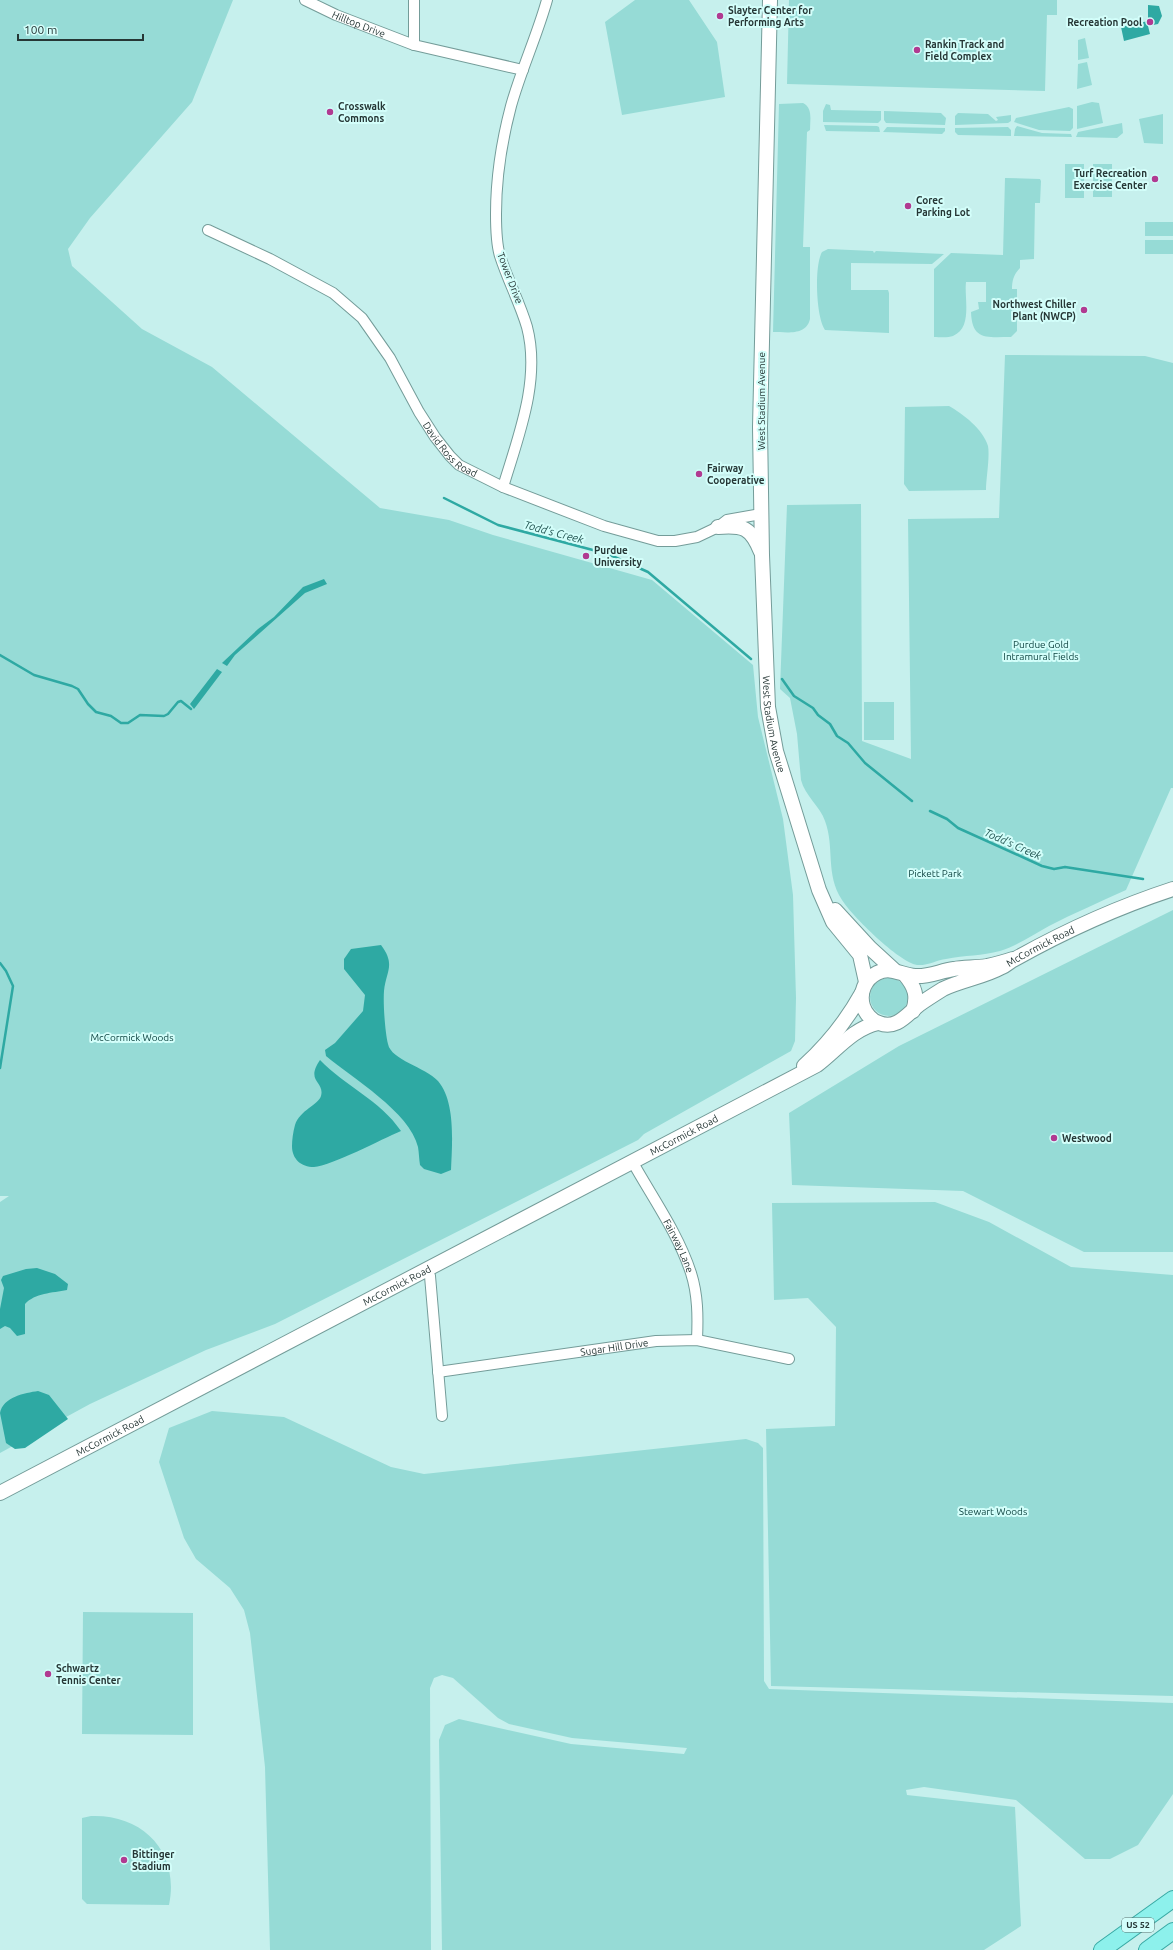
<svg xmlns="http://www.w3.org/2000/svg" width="1173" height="1950" viewBox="0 0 1173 1950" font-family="Ubuntu,sans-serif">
	<rect width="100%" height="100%" fill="#c6f0ed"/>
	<!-- green -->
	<path fill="#96dbd6" d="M0,0H233L192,102L90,218L68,249L72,266L142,329L212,367L380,508L449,520L493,535L652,580L753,665L758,717L783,819L793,895L796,998L795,1041L791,1051L644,1134L638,1140L275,1324L206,1350L90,1404L0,1453V1202L9,1196H0Z
		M635,0H689L717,42L725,97L622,115L605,22Z
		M789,0H1057V15H1047L1045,91L787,84Z
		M1085,38L1089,58L1078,60V40Z
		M1087,62L1092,85L1077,89L1078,64Z
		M1092,102L1099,103L1103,123L1077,129V106Z
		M803,103C813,108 810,120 810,130L807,132L803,247H810V319C806,336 787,332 773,332L779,104Z
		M826,104L830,105L831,110L881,111V120L878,123L823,122V111Z
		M1069,107L1073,109V128L1070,131L1039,130L1014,122L1016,118Z
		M884,111L941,113L946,118L945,125L886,123L884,120Z
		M958,113L988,114L996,121L998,120L996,117L1011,115V121L1008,123L955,125V116Z
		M1163,114V144L1144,143L1139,119Z
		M1122,123L1123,133L1117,138L1076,137L1078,132Z
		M824,125L877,126L879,127L880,132L826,131Z
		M1017,126L1042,133L1071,134L1072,137L1014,136L1015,129Z
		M887,127L945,128V131L942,134L883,132Z
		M1008,127L1011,130V136L958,135L955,132V128Z
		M1065,164H1084V198H1065Z
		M1093,164H1112V197H1093Z
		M1005,178L1040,179L1041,181L1040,203H1035L1034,259L1020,260V268C1014,274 1012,280 1012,289H1017V331L1011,337C987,337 972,341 971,312L979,309L978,302H986V282H966C964,298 973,328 953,336C948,338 939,337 934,337V269L951,253L1003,255Z
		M1145,222H1173V236H1145Z
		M1145,240H1173V254H1145Z
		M828,249L873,251L874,253L876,251L944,254L932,264L851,263V290H888L889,293V333L825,330C816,317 814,266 822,252Z
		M1005,355L1145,356L1173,363V788H1171L1126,890C1100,902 1074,913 1049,926C1034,934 1017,946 1000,951C982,956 965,955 946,959C937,960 927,966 917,965C899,962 852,916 842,900C825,874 835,848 825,821C820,806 805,796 801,780L797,734L790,698L780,689L787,505L861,504L862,741L911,759L908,519L999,518Z
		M949,406C963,414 983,429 988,446C990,457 986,479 986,490L909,491L904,484L905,407Z
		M864,702H894V740H864Z
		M1173,910V1252H1084L963,1191L792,1185L789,1113L899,1046Z
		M870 997a19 19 0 1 1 38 0a19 19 0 1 1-38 0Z
		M935,1202L989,1222L1071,1267L1173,1275V1696L771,1686L766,1429L835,1426L836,1327L808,1298L774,1300L772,1203Z
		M212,1411L284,1417L391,1467L424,1474L746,1439L758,1443L763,1448L764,1681L769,1689L1173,1703V1794L1138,1845L1110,1859H1085L1016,1800L924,1787L906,1790L907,1795L1015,1807L1021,1926L984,1950H442L439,1740L445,1725L459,1719L571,1744L684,1754L687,1748L572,1738L509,1724L498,1718L453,1678L442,1675L434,1678L430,1688L431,1950H270L265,1767L250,1633L244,1610L230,1588L196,1559L184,1538L159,1462L169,1428Z
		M83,1612L193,1613V1735L82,1734Z
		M91,1816C143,1814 180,1852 169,1905L87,1904L82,1899V1818Z"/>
	<!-- water -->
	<path fill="#2ea9a3" d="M1148,5L1159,6L1162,16L1158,24L1148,26L1150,34L1124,41L1121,27L1148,21Z
		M324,579L327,584L305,593L235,655L227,666L222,663L258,629L274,617L303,587Z
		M217,669L222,672L194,709L190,704Z
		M381,945C396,965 386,971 384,991C383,1003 385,1032 388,1044C391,1060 425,1067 438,1081C456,1102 452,1145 451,1170L441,1174L424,1169L420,1165C419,1159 419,1153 418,1147C410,1112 352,1078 326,1056L325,1050L335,1043L363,1011L365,995L344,969V959L351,949Z
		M320,1060C345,1086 380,1100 401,1131C382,1139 331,1166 314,1167C301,1167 292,1159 292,1146C292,1140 293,1132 295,1125C300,1110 318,1105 321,1096C325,1081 305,1082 320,1060Z
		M37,1268L55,1274L68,1284L67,1290C52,1293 35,1293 25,1304V1334L17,1336L10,1328L5,1326L0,1329V1309L4,1288L1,1280L3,1276L26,1269Z
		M38,1391L49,1395L68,1419L25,1448L15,1449L6,1443L0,1413C3,1397 25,1393 38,1391Z"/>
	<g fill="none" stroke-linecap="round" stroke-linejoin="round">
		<!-- stream -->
		<path stroke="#2ea9a3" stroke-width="2.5" d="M444,498L498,525L608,554L648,572L751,659
			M0,655L34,675L72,686L78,689L88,704L96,712L111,716L121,723H128L140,715L164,716L168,714L178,702L181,701L191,709
			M782,679L794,696L813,708L818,715L830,724L837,736L848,743L865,763L912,801
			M930,811L947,819L958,828L1042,866L1054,869L1065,867L1143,879
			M0,963L6,971L13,986L0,1068"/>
		<defs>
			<g id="street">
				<path id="s1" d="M305,0L336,15L414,45L523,70"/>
				<path d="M414,0V45"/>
				<path id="s2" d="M208,230L270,259L333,293L362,318L390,358L419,412L435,437L450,456L459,465L503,487L604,526L658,541H675L697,537L718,527L727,520L761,514"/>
				<path d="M503,487C518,437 541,380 527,327C520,303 508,281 500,256C496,243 496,228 496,214C496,179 502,140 511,106C521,70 537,36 547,0"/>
				<path id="s3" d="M632,1161C652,1197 678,1233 691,1273C698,1295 698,1317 697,1340"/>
				<path d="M426,1269L430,1276L442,1416"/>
				<path id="s4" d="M438,1372L656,1341L697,1340L789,1359"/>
			</g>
			<g id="secondary">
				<path id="s5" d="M770,0L760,427L762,555L768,707L776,751L819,890L833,922L860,955L866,982"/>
				<path d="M718,527C743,525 751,527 761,552"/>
				<path d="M835,910L870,948L894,970"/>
				<path id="s6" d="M1013,959C1004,962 996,964 987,966C976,968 964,967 954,969C940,971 929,977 915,976C901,975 891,966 877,973C865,979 859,993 863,1006C865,1013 872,1021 879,1023C897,1030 907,1014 920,1004C927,999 935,994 943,989C962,980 984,977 1002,967C1007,965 1010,961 1015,959C1065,931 1118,907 1173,889"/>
				<path d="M905,975C915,987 918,996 913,1011"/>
				<path d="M804,1066C827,1045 847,1020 862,993"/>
				<path id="s7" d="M0,1493L817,1065C837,1050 852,1029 878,1023"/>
			</g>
			<path id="primary" d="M1102,1950L1173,1899
				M1147,1950L1173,1931"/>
		</defs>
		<!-- street casing -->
		<use href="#street" stroke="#749c99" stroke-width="12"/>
		<!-- secondary casing -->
		<use href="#secondary" stroke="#749c99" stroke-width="16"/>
		<!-- primary casing -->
		<use href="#primary" stroke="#38a9a4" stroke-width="18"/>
		<!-- street -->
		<use href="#street" stroke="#fff" stroke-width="10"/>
		<!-- secondary -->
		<use href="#secondary" stroke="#fff" stroke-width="14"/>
		<!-- primary -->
		<use href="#primary" stroke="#8df1ec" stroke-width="16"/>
	</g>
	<!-- markers -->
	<g fill="#b13a91" stroke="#d3fefa" stroke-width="1.5">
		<circle cx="720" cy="16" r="4"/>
		<circle cx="1150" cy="22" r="4"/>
		<circle cx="917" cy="50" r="4"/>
		<circle cx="330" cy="112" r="4"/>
		<circle cx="1155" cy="179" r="4"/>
		<circle cx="908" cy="206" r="4"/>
		<circle cx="1084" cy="310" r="4"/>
		<circle cx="699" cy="474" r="4"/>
		<circle cx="586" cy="556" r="4"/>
		<circle cx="1054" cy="1138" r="4"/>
		<circle cx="48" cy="1674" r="4"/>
		<circle cx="124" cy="1860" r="4"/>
	</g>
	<g text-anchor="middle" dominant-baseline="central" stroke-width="4" stroke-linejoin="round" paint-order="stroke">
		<!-- shield labels -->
		<rect fill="#d3fefa" stroke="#5a7371" stroke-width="1" x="1122" y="1918" width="32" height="14" rx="3"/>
		<g font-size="9" font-weight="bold" fill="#263736">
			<text x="1138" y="1925">US 52</text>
		</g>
		<!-- poi labels -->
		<g font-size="10" font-weight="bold" fill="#263736" stroke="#d3fefa" text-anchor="start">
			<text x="728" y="10">Slayter Center for<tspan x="728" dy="12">Performing Arts</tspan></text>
			<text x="1142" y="22" text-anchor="end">Recreation Pool</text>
			<text x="925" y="44">Rankin Track and<tspan x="925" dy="12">Field Complex</tspan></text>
			<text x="338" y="106">Crosswalk<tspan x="338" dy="12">Commons</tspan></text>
			<text x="1147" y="173" text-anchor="end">Turf Recreation<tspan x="1147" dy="12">Exercise Center</tspan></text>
			<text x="916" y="200">Corec<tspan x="916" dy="12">Parking Lot</tspan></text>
			<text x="1076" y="304" text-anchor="end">Northwest Chiller<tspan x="1076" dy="12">Plant (NWCP)</tspan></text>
			<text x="707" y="468">Fairway<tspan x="707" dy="12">Cooperative</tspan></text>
			<text x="594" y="550">Purdue<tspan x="594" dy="12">University</tspan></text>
			<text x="1062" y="1138">Westwood</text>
			<text x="56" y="1668">Schwartz<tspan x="56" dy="12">Tennis Center</tspan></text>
			<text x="132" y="1854">Bittinger<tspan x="132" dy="12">Stadium</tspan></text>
		</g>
		<!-- street labels -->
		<g font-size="10" fill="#263736" stroke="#d3fefa">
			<text stroke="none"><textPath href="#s1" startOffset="59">Hilltop Drive</textPath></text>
			<text transform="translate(510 278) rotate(69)">Tower Drive</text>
			<text transform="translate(761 401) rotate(-90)">West Stadium Avenue</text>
			<text stroke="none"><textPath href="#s2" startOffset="338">David Ross Road</textPath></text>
			<text stroke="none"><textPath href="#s5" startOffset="725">West Stadium Avenue</textPath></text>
			<text stroke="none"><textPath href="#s6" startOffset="384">McCormick Road</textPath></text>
			<text stroke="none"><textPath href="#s7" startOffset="772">McCormick Road</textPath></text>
			<text stroke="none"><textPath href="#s3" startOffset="97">Fairway Lane</textPath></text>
			<text stroke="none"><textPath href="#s7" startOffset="448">McCormick Road</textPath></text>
			<text stroke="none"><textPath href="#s4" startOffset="178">Sugar Hill Drive</textPath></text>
			<text stroke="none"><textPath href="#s7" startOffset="124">McCormick Road</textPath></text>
		</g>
		<!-- park labels -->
		<g font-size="10" fill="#0f4441" stroke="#d3fefa">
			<text x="1041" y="644">Purdue Gold<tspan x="1041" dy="12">Intramural Fields</tspan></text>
			<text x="935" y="873">Pickett Park</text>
			<text x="132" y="1037">McCormick Woods</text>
			<text x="993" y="1511">Stewart Woods</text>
		</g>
		<!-- water labels -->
		<g font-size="11" font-style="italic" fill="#235552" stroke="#d3fefa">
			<text transform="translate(554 532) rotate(15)">Todd's Creek</text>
			<text transform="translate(1013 844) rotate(24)">Todd's Creek</text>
		</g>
	</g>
	<!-- scale -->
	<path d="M18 34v6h125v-6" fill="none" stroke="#263736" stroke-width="2"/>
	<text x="24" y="34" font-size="12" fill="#263736" stroke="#d3fefa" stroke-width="3" paint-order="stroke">100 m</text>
</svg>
